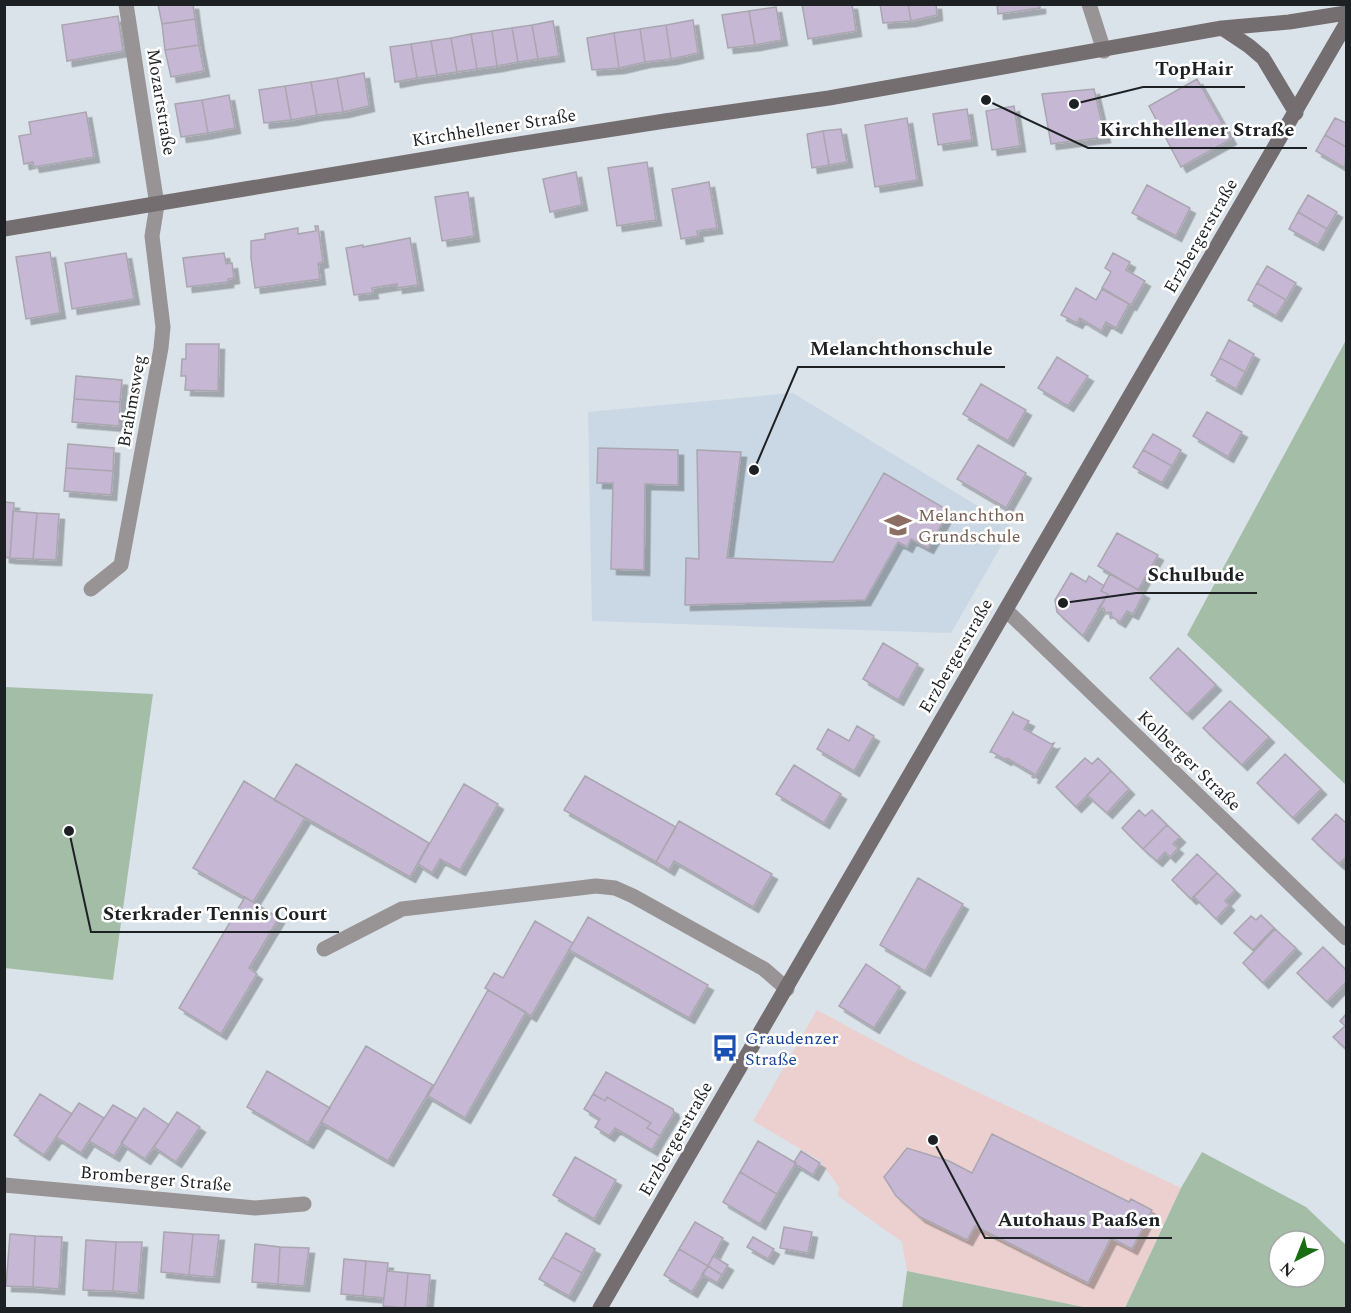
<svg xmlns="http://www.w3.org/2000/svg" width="1351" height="1313" viewBox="0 0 1351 1313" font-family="Spectral,serif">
	<defs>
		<filter id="shadow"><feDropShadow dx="5.5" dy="5.5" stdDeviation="0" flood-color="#0004"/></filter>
	</defs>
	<rect width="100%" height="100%" fill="#dae2ea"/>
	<!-- commercial -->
	<path fill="#ebd0cf" d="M817,1010L910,1060L1181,1188L1125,1308H1088L907,1271L902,1242L838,1196L839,1187L819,1160L753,1121Z"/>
	<!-- built -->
	<path fill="#cad7e4" d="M793,393L1012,527L951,633L592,621L588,412Z"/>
	<!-- green -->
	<path fill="#a3bda7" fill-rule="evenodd" d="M1346,340V785L1187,635Z
		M5,687L153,694L113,980L5,968Z
		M1202,1152L1306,1207L1346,1245V1308H1125L1181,1188ZM1279,1241H1315V1277H1279Z
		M907,1271L1088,1308H902Z"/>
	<!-- building -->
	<path fill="#c6b7d5" stroke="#aaa6af" stroke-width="1.5" filter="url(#shadow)" d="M158,4H193L195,19L162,24Z
		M802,4H852L856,31L808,39Z
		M880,4H908L911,21L883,23Z
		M908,4H936L937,15L911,21Z
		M997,4H1040V8L998,14Z
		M776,7L782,40L755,45L749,11Z
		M749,11L755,45L728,48L722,15Z
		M118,16L123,51L67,61L62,25Z
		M195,19L199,45L165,50L162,24Z
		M693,20L698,53L671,59L666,25Z
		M553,21L559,56L538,59L532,25Z
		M532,25L538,59L518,62L512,28Z
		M666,25L671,59L645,62L640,29Z
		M512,28L518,62L497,66L492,31Z
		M640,29L645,62L619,68L614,33Z
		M492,31L497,66L477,69L471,34Z
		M614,33L619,68L592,70L587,38Z
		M471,34L477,69L457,72L451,38Z
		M451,38L457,72L437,75L431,41Z
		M431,41L437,75L417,78L411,44Z
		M411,44L417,78L395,82L390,47Z
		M199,45L204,71L171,77L165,50Z
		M364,73L369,106L343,112L337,78Z
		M337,78L343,112L317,115L311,82Z
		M1197,79L1231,139L1181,167L1149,106Z
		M311,82L317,115L291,120L285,86Z
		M285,86L291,120L264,123L259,90Z
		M1094,89L1105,137L1051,144L1042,94Z
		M229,95L235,128L208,133L202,100Z
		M202,100L208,133L181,137L175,104Z
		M1014,106L1020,146L992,150L986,111Z
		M967,109L972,140L938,145L933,114Z
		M86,112L94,157L34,167L33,162L24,164L19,136L31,134L29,122Z
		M907,118L917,180L875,187L865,125Z
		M1335,118L1346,123V147L1325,135Z
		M841,129L847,162L829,165L823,131Z
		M823,131L829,165L812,168L807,134Z
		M1325,135L1346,147L1345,168L1316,151Z
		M647,162L656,220L617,226L608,168Z
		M576,172L582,205L550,212L543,179Z
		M709,182L717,228L697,231L698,236L681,239L672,189Z
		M1147,185L1190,208L1176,236L1132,213Z
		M468,192L474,236L442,241L435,197Z
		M1308,195L1337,212L1327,229L1298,212Z
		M1298,212L1327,229L1318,245L1289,229Z
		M315,226H318L323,262L318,263L320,279L255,288L251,258V241L265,239V234L298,228V234L316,231Z
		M410,238L418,285L397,288V284L372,288L373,293L354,295L346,248L363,245V247Z
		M50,252L60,313L26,319L16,257Z
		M126,253L134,299L72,309L65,263Z
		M224,253L226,264L232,263L234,278L228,279V282L187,287L183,258Z
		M1113,253L1130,262L1126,270L1145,281L1131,305L1102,288L1111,272L1105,268Z
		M1267,266L1296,283L1286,300L1257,283Z
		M1257,283L1286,300L1276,316L1248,300Z
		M1076,288L1096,300L1102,289L1129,304L1116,328L1106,322L1101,331L1080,318L1077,323L1061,315Z
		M1229,340L1254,354L1245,372L1220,358Z
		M186,344H219L218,391L185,390L186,376H181L182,359H186Z
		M1057,357L1088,376L1068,406L1038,388Z
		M1220,358L1245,372L1236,389L1211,375Z
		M76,376L122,380L120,402L74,399Z
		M981,384L1026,410L1008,441L963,414Z
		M74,399L120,402L119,426L72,422Z
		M1207,412L1242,432L1228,457L1193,436Z
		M1153,434L1181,450L1172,466L1143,450Z
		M68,444L114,448L113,471L66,468Z
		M978,445L1026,473L1006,508L957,479Z
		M598,448L678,450V485L645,484L644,570L611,569L613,483H597Z
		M697,450L741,452L727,558L833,562L884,473L949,511L928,548L911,539L907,547L898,542L865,600L685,605L686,558L699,559Z
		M1143,450L1172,466L1162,483L1133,467Z
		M66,468L113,471L111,495L64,491Z
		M4,502L14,503L10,558L4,557Z
		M13,511L37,513L33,559L10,558Z
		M37,513L59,514L56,560L33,559Z
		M1117,533L1158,555L1138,590L1098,566Z
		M1071,573L1086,582L1089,576L1104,586L1101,591L1108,594L1083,636L1057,612L1055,600Z
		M1110,574L1144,593L1133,614L1127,611L1120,622L1112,617L1111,612L1105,613L1104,608L1098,609L1108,594L1101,591Z
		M883,643L918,664L898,700L863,679Z
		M1178,648L1216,685L1187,714L1150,678Z
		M1230,701L1269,737L1242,765L1203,728Z
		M1013,712L1014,714L1029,721L1024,729L1051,744L1054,743L1034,778L1032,777L1034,774L1007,758L1006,760L992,752H990Z
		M857,726L874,736L854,771L817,749L828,729L849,741Z
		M1285,754L1321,789L1293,818L1257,783Z
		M1085,758L1092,764L1098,758L1111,771L1076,807L1056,787Z
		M296,764L429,843L410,877L274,800Z
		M794,765L841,794L824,823L776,794Z
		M1111,771L1129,789L1107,813L1087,795Z
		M585,776L676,827L656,862L564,810Z
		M244,781L305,818L253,902L193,868Z
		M464,784L498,804L460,870L440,859L432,873L418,864Z
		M1139,810L1145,816L1152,810L1167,825L1143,849L1122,828Z
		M1336,814L1346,823V857L1339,864L1312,839Z
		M679,821L772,874L753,907L674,861L669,870L656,862Z
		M1167,825L1180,837L1173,844L1178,848L1170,857L1165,852L1157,861L1143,849Z
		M1197,854L1217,873L1191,899L1172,880Z
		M1217,873L1235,890L1225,901L1229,905L1216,919L1194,897Z
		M918,878L963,904L925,971L880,945Z
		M245,897L279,918L249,968L257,974L221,1034L179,1008Z
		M1261,915L1274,928L1253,950L1234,933L1251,916L1256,920Z
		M588,917L708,985L689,1018L569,950Z
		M535,921L573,943L531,1016L485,988L494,973L503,978Z
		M1275,929L1296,948L1263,983L1243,963Z
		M1323,947L1346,970V982L1327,1002L1297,973Z
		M866,964L900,987L874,1028L839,1006Z
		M488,990L526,1012L465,1118L428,1096Z
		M1346,1014V1049L1333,1037L1345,1026L1340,1021Z
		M366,1046L433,1085L388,1161L321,1122Z
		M267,1071L330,1108L308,1143L247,1107Z
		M606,1072L673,1109L674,1113L660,1136L647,1128L651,1123L607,1097L605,1101L593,1094Z
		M40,1094L72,1114L44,1155L14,1135Z
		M593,1094L605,1101L607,1097L651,1123L647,1128L660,1136L652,1150L615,1128L609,1136L595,1127L600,1119L584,1109Z
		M79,1103L104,1118L81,1153L56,1137Z
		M113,1105L137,1119L114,1156L89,1141Z
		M144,1108L169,1125L145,1159L121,1143Z
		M177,1112L200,1127L176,1162L154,1147Z
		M992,1134L1129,1202L1131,1199L1152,1210L1132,1249L1111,1238L1088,1283L975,1226L967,1240L920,1217L896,1196L884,1177L907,1148L949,1161L972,1173Z
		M758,1141L796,1163L777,1194L740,1172Z
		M801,1151L820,1163L813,1175L795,1164L794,1162Z
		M575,1157L616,1180L594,1219L553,1195Z
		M740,1172L777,1194L760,1224L723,1202Z
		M695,1222L723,1238L708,1266L679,1249Z
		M784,1227L812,1232L808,1253L780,1248Z
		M164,1232L193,1234L189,1275L161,1272Z
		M566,1233L595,1249L582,1273L552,1257Z
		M10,1234L35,1236L33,1287L6,1286Z
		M193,1234L219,1235L214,1277L189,1275Z
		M35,1236L62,1237L59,1289L33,1287Z
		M753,1237L774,1249L768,1259L747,1247Z
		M86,1240L116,1242L113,1291L83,1290Z
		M116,1242H142L138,1293L113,1291Z
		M255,1244L280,1247L278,1284L252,1282Z
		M280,1247L309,1248L304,1286L278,1284Z
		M679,1249L708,1266L692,1292L664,1275Z
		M713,1256L728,1265L722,1275L708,1266Z
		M552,1257L582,1273L569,1296L539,1279Z
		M344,1259L366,1261L363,1296L341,1294Z
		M366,1261L388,1263L384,1298L363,1296Z
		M708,1266L722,1275L717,1283L702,1274Z
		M387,1271L408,1273L405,1308L383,1306Z
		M408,1273L430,1275L427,1308H405Z"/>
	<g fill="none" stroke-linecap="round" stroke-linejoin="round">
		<!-- street -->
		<path stroke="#989394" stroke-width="15" d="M1089,4L1104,51
			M91,589L121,565L161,348L163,327L152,236L157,205L126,4
			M1006,610L1346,938
			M324,949L402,909L596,886L615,888L633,896L764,969L787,989
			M4,1185L255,1208L304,1204"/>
		<!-- secondary -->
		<path stroke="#756e70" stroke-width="15" d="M1222,28L1249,46L1263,58L1296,113
			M4,229L492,148L665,121L829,98L1222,28L1289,22L1346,13
			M600,1308L1346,24"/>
	</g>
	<!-- icons -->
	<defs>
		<symbol id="school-bare" viewBox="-9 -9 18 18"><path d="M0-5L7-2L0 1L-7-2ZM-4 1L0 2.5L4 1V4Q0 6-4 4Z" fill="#8d6e63" stroke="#fff" stroke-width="2.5" paint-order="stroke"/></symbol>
		<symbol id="bus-bare" viewBox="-9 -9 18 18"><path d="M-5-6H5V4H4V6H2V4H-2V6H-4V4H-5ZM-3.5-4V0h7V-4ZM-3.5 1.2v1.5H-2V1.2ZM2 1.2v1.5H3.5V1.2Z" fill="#1a4fb4" stroke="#fff" stroke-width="2.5" paint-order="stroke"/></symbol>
	</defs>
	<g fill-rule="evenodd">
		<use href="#school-bare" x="879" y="506" width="38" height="38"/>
		<use href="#bus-bare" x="706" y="1029" width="38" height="38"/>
	</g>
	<g text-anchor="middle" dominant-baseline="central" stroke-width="5" stroke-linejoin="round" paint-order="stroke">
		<!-- street labels -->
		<g font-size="18" fill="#1e2124" stroke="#fff">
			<text transform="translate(161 102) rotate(81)">Mozartstraße</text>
			<text transform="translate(494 128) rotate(-9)">Kirchhellener Straße</text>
			<text transform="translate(1201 236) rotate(-60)">Erzbergerstraße</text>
			<text transform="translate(132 401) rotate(-80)">Brahmsweg</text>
			<text transform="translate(956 656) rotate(-60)">Erzbergerstraße</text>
			<text transform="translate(1189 761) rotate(44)">Kolberger Straße</text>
			<text transform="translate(676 1139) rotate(-60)">Erzbergerstraße</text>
			<text transform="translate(156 1179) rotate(5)">Bromberger Straße</text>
		</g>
		<!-- education labels -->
		<g font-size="18" fill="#785e54" stroke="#fff" text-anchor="start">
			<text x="918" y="515">Melanchthon<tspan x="918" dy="21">Grundschule</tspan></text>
		</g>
		<!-- transit labels -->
		<g font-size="18" fill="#164399" stroke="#fff" text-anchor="start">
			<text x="745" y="1038">Graudenzer<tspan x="745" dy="21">Straße</tspan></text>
		</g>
	</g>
	<!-- callouts -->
	<path fill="none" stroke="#1e2124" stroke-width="2" d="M1074 104L1143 87H1245M986 100L1088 148H1307M754 470L798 367H1005M1063 603L1136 593H1257M69 831L91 932H339M933 1140L985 1238H1172"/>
	<g fill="#1e2124" stroke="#fff" stroke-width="2">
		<circle cx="1074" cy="104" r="6"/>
		<circle cx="986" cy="100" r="6"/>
		<circle cx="754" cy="470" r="6"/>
		<circle cx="1063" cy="603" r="6"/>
		<circle cx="69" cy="831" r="6"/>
		<circle cx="933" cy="1140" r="6"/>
	</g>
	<g font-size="20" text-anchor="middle" font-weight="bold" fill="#1e2124" stroke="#fff" stroke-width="5" stroke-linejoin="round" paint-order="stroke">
		<text x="1194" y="75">TopHair</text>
		<text x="1197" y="136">Kirchhellener Straße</text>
		<text x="901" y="355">Melanchthonschule</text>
		<text x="1196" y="581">Schulbude</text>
		<text x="215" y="920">Sterkrader Tennis Court</text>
		<text x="1079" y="1226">Autohaus Paaßen</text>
	</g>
	<!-- border -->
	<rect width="1351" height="1313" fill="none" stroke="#1e2124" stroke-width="12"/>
	<!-- north arrow -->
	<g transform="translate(1297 1259) rotate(222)"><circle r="28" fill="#ffffff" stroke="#a5a6a7" stroke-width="1.5"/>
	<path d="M0-4.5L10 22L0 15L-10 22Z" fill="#186c12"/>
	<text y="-9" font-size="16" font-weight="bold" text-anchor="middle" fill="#1e2124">N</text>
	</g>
</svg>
